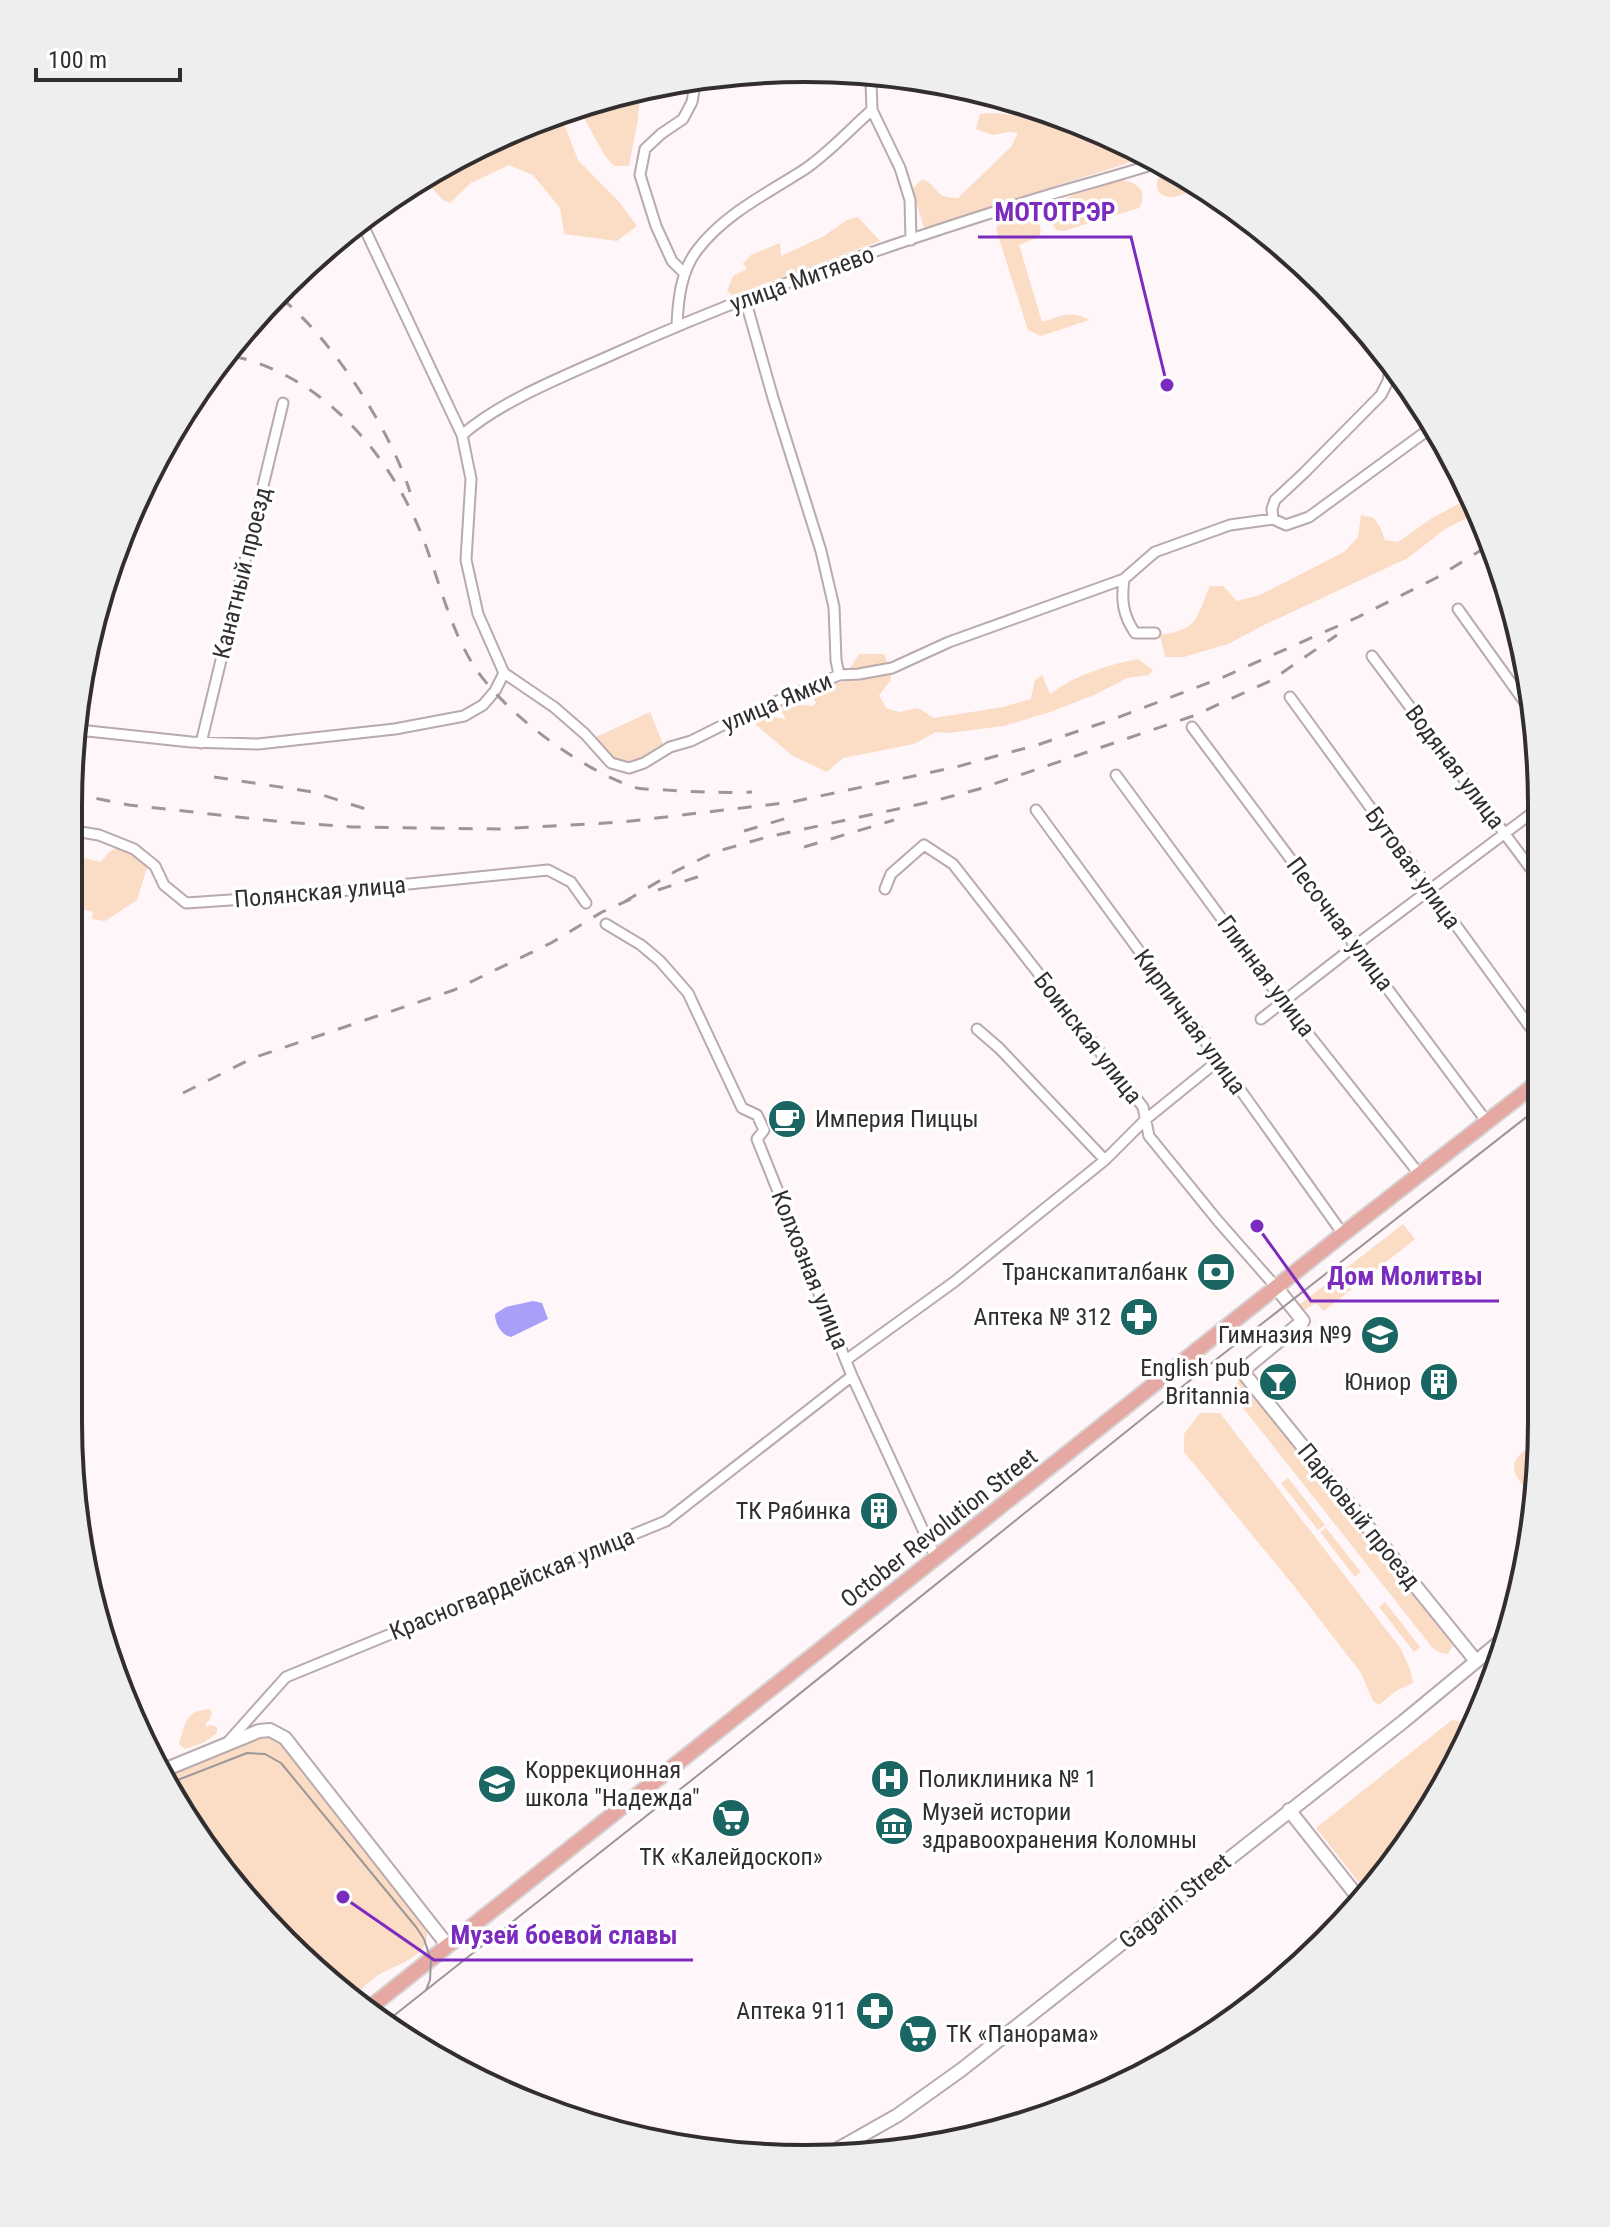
<svg xmlns="http://www.w3.org/2000/svg" width="1610" height="2227" viewBox="0 0 1610 2227" font-family="'Roboto Condensed',sans-serif">
	<rect width="100%" height="100%" fill="#fff6f9"/>
	<!-- green -->
	<path fill="#fbdcc4" d="M640,90L638,119L629,166H614L605,156L577,105Z
		M1041,110L1131,144L1150,156L924,228L912,189L922,179C940,187 933,198 958,198L1011,147L1018,133L1009,132L993,135L976,129L980,114C1002,111 1014,117 1035,117Z
		M559,111L578,160L620,203L637,226L617,241L564,234L560,208L533,175L509,165L471,183L450,203L443,200L428,184L430,172L437,167Z
		M1167,167L1201,188C1192,190 1178,198 1169,197C1150,194 1157,174 1167,167Z
		M1121,180C1137,182 1149,191 1139,208L1063,231L1056,230C1033,198 1101,186 1121,180Z
		M1007,213C1022,213 1047,216 1039,237L1019,245L1042,322C1059,317 1072,309 1089,320L1041,336L1028,330L996,229L1000,219Z
		M858,217L880,241L740,293L732,295L727,291L733,276L747,269L743,263L751,255L780,243L781,256L824,236L847,220Z
		M1470,498L1479,512L1445,529L1408,558L1264,625L1228,644L1184,657H1165L1160,635C1199,630 1196,617 1210,586H1223L1237,601L1260,595L1344,552L1358,537L1361,515L1374,518L1381,529L1385,540L1398,542L1432,518Z
		M859,654H884L892,674L890,681L879,695L886,708L899,712L918,708L934,718L1003,707L1031,699L1035,680L1042,675L1050,694C1075,675 1107,665 1138,659L1153,670L1149,675L1127,678L1094,695L1053,711L1004,726L947,733L936,732L914,744L843,758L827,772L793,756L755,724L764,716L786,719L780,709L785,704L813,706L816,703L813,698C825,688 834,682 850,681V668Z
		M650,712L663,744L631,764L606,757L594,738Z
		M116,848L141,857L148,864L137,900L105,921L92,919L93,912L68,905V854L101,862L108,853Z
		M1403,1224L1415,1239L1324,1311L1317,1304L1312,1305L1303,1311L1299,1305Z
		M1240,1380H1246L1453,1645L1448,1654L1440,1653L1432,1647L1236,1399L1234,1386Z
		M1200,1413H1220L1401,1649L1410,1669L1413,1683L1396,1691L1379,1705L1373,1701L1361,1673L1294,1586L1184,1452V1434Z
		M1540,1443V1470L1535,1500C1523,1484 1502,1469 1523,1452C1530,1447 1532,1444 1540,1443Z
		M1288,1478L1325,1525L1318,1530L1281,1483Z
		M1326,1528L1361,1572L1355,1577L1320,1532Z
		M1385,1602L1420,1647L1414,1652L1379,1607Z
		M210,1709L212,1713L209,1721L206,1723V1727L211,1725L217,1727V1733L203,1743L185,1749L179,1744C186,1723 185,1711 210,1709Z
		M1479,1713L1466,1748L1389,1871L1368,1894L1316,1828L1452,1720L1467,1723Z
		M260,1736H269L281,1742L427,1931C430,1958 395,1964 377,1976C368,1983 359,1990 353,1999L319,1976L192,1831L167,1776Z"/>
	<!-- water -->
	<path fill="#a99ef8" d="M533,1301L542,1303L548,1319L511,1337C501,1335 495,1324 495,1314L506,1307Z"/>
	<g fill="none" stroke-linecap="round" stroke-linejoin="round">
		<defs>
			<path id="street" d="M867,72L871,81L872,110L900,168L910,200L911,240
				M361,221L462,435
				M685,274L672,261L656,226L640,175L645,149L661,134L683,119L692,102L696,77
				M745,299L773,398L821,551L834,607L836,660L839,675
				M677,325C678,300 681,270 698,249C725,214 766,194 802,171C827,155 849,130 872,110
				M1273,519L1272,509L1275,500L1304,473L1381,395L1388,381L1390,369
				M1124,579C1121,601 1123,615 1135,633H1155
				M1458,609L1536,718
				M1372,656L1537,877
				M504,673L554,707L585,734L611,763L629,768L644,763L670,747L691,741L735,719L839,675L859,674L892,668L949,642L1124,579L1155,552L1230,525L1273,519L1286,525L1309,517L1428,430
				M504,673L478,614L466,560L471,479L462,435C502,400 567,375 616,353C751,292 891,244 1032,200C1074,187 1118,176 1160,162
				M1290,697L1538,1038
				M1192,727L1487,1122
				M75,732L88,731L191,742L258,744L395,729L464,716L483,705L495,691L504,673
				M201,743L283,403
				M1116,775L1283,1002L1420,1175
				M1036,810L1219,1060L1343,1234
				M68,830L99,835L134,849L155,866L164,885L186,903L290,896L548,870L571,882L586,903
				M885,889L891,874L924,845L953,864L1143,1107L1149,1136L1218,1221L1276,1287
				M606,924L641,945L660,961L688,993L742,1108L757,1115L764,1130L757,1139L852,1376L936,1558
				M1261,1019L1356,945L1536,810
				M977,1029L999,1048L1105,1160
				M846,1360L954,1282L1105,1160L1145,1120L1219,1060
				M227,1743L286,1677L666,1521L852,1376"/>
			<path id="secondary" d="M1276,1287L1303,1321L1242,1371L1476,1661
				M164,1770L259,1731L270,1730L285,1738L448,1946
				M1289,1810L1361,1901
				M831,2153L898,2115L961,2070L1404,1721L1508,1635"/>
			<path id="primary" d="M368,2009L1343,1234L1538,1082"/>
		</defs>
		<!-- street casing -->
		<use href="#street" stroke="#b8aaaf" stroke-width="13"/>
		<!-- secondary casing -->
		<use href="#secondary" stroke="#b8aaaf" stroke-width="16"/>
		<!-- primary casing -->
		<use href="#primary" stroke="#d6d5d5" stroke-width="18"/>
		<!-- street -->
		<use href="#street" stroke="#fff" stroke-width="9"/>
		<!-- secondary -->
		<use href="#secondary" stroke="#fff" stroke-width="12"/>
		<!-- primary -->
		<use href="#primary" stroke="#e6a8a2" stroke-width="14"/>
		<!-- tram -->
		<path stroke="#9d9698" stroke-width="2" d="M170,1783L247,1753L265,1754L281,1763L416,1927L424,1939L431,1960L430,1980L426,1990
			M387,2021L712,1764L1218,1358L1538,1108"/>
		<!-- rail -->
		<path stroke="#9d9698" stroke-width="3" stroke-dasharray="14 14" stroke-linecap="butt" d="M281,298C332,339 390,429 410,492
			M233,356C327,377 396,461 427,549C441,588 451,630 474,666C504,713 584,772 637,788C646,790 658,789 667,790C696,792 723,793 752,792
			M214,777L313,792L372,811
			M69,793L129,805L283,822L352,827L499,829L623,822L792,802L956,767L1037,745L1111,720L1221,678L1358,617L1436,578L1491,544
			M744,831L797,815
			M804,847L894,820
			M658,890L700,876
			M624,902L676,871L715,852L767,837L930,802L979,789L1193,716L1270,681L1337,635
			M183,1093L253,1058L454,990L551,943L602,912L633,898"/>
	</g>
	<!-- icons -->
	<defs>
		<symbol id="cafe-disc" viewBox="-11 -11 22 22"><circle r="9.5" fill="#1a6662" stroke="#fff"/><path d="M-5.5-4.5H6V0H3Q3 3.5 0 3.5H-2.5Q-5.5 3.5-5.5 0ZM3-3.2v2h1.7v-2ZM-6 4.5H4V6H-6Z" fill="#fff"/></symbol>
		<symbol id="bank-disc" viewBox="-11 -11 22 22"><circle r="9.5" fill="#1a6662" stroke="#fff"/><path d="M-6-4H6V4H-6ZM0-2.3a2.3 2.3 0 1 0 0 4.6a2.3 2.3 0 1 0 0-4.6Z" fill="#fff"/></symbol>
		<symbol id="pharmacy-disc" viewBox="-11 -11 22 22"><circle r="9.5" fill="#1a6662" stroke="#fff"/><path d="M-2-6h4v4h4v4h-4v4h-4v-4h-4v-4h4Z" fill="#fff"/></symbol>
		<symbol id="school-disc" viewBox="-11 -11 22 22"><circle r="9.5" fill="#1a6662" stroke="#fff"/><path d="M0-5L7-2L0 1L-7-2ZM-4 1L0 2.5L4 1V4Q0 6-4 4Z" fill="#fff"/></symbol>
		<symbol id="bar-disc" viewBox="-11 -11 22 22"><circle r="9.5" fill="#1a6662" stroke="#fff"/><path d="M-6-5H6L.8 .8V4.5H3.5V6h-7V4.5H-.8V.8Z" fill="#fff"/></symbol>
		<symbol id="building-disc" viewBox="-11 -11 22 22"><circle r="9.5" fill="#1a6662" stroke="#fff"/><path d="M-4-6H4V6H1V3H-1V6H-4ZM-2.5-4.3h1.7v1.8h-1.7ZM.8-4.3h1.7v1.8H.8ZM-2.5-1h1.7V.8h-1.7ZM.8-1h1.7V.8H.8Z" fill="#fff"/></symbol>
		<symbol id="hospital-disc" viewBox="-11 -11 22 22"><circle r="9.5" fill="#1a6662" stroke="#fff"/><path d="M-5-5h3v3.5h4V-5h3V5h-3V1.5h-4V5h-3Z" fill="#fff"/></symbol>
		<symbol id="supermarket-disc" viewBox="-11 -11 22 22"><circle r="9.5" fill="#1a6662" stroke="#fff"/><path d="M-6-5.5h2.5l.6 2H6L4.5 2H-2.5L-4.4-4H-6ZM-1.5 3.2a1.3 1.3 0 1 0 .1 0ZM3 3.2a1.3 1.3 0 1 0 .1 0Z" fill="#fff"/></symbol>
		<symbol id="museum-disc" viewBox="-11 -11 22 22"><circle r="9.5" fill="#1a6662" stroke="#fff"/><path d="M0-6L6-3V-2H-6V-3ZM-5-1h2V3h-2ZM-1-1h2V3h-2ZM3-1h2V3H3ZM-6 4H6V6H-6Z" fill="#fff"/></symbol>
	</defs>
	<g fill-rule="evenodd">
		<use href="#cafe-disc" x="765" y="1097" width="44" height="44"/>
		<use href="#bank-disc" x="1194" y="1250" width="44" height="44"/>
		<use href="#pharmacy-disc" x="1117" y="1295" width="44" height="44"/>
		<use href="#school-disc" x="1358" y="1313" width="44" height="44"/>
		<use href="#bar-disc" x="1256" y="1360" width="44" height="44"/>
		<use href="#building-disc" x="1417" y="1360" width="44" height="44"/>
		<use href="#building-disc" x="857" y="1489" width="44" height="44"/>
		<use href="#hospital-disc" x="868" y="1757" width="44" height="44"/>
		<use href="#school-disc" x="475" y="1762" width="44" height="44"/>
		<use href="#supermarket-disc" x="709" y="1796" width="44" height="44"/>
		<use href="#museum-disc" x="872" y="1804" width="44" height="44"/>
		<use href="#pharmacy-disc" x="853" y="1989" width="44" height="44"/>
		<use href="#supermarket-disc" x="896" y="2012" width="44" height="44"/>
	</g>
	<g text-anchor="middle" dominant-baseline="central" stroke-width="7" stroke-linejoin="round" paint-order="stroke">
		<!-- street labels -->
		<g font-size="24" fill="#322d2f" stroke="#fff">
			<text transform="translate(802 279) rotate(-20)">улица Митяево</text>
			<text transform="translate(242 573) rotate(-76)">Канатный проезд</text>
			<text transform="translate(777 702) rotate(-23)">улица Ямки</text>
			<text transform="translate(1455 767) rotate(53)">Водяная улица</text>
			<text transform="translate(1413 868) rotate(54)">Бутовая улица</text>
			<text transform="translate(320 892) rotate(-5)">Полянская улица</text>
			<text transform="translate(1340 924) rotate(53)">Песочная улица</text>
			<text transform="translate(1266 976) rotate(53)">Глинная улица</text>
			<text transform="translate(1190 1022) rotate(54)">Кирпичная улица</text>
			<text transform="translate(1088 1038) rotate(52)">Боинская улица</text>
			<text transform="translate(810 1270) rotate(68)">Колхозная улица</text>
			<text transform="translate(1359 1516) rotate(51)">Парковый проезд</text>
			<text transform="translate(939 1528) rotate(-38)">October Revolution Street</text>
			<text transform="translate(512 1584) rotate(-22)">Красногвардейская улица</text>
			<text transform="translate(1175 1901) rotate(-39)">Gagarin Street</text>
		</g>
		<!-- poi labels -->
		<g font-size="24" fill="#322d2f" stroke="#fff" text-anchor="end">
			<text x="815" y="1119" text-anchor="start">Империя Пиццы</text>
			<text x="1188" y="1272">Транскапиталбанк</text>
			<text x="1111" y="1317">Аптека № 312</text>
			<text x="1352" y="1335">Гимназия №9</text>
			<text x="1250" y="1368">English pub<tspan x="1250" dy="28">Britannia</tspan></text>
			<text x="1411" y="1382">Юниор</text>
			<text x="851" y="1511">ТК Рябинка</text>
			<text x="525" y="1770" text-anchor="start">Коррекционная<tspan x="525" dy="28">школа "Надежда"</tspan></text>
			<text x="918" y="1779" text-anchor="start">Поликлиника № 1</text>
			<text x="922" y="1812" text-anchor="start">Музей истории<tspan x="922" dy="28">здравоохранения Коломны</tspan></text>
			<text x="731" y="1857" text-anchor="middle">ТК «Калейдоскоп»</text>
			<text x="847" y="2011">Аптека 911</text>
			<text x="946" y="2034" text-anchor="start">ТК «Панорама»</text>
		</g>
	</g>
	<!-- crop -->
	<path d="M0 0H1610V2227H0ZM805 82H805A723 723 0 0 1 1528 805V1422A723 723 0 0 1 805 2145H805A723 723 0 0 1 82 1422V805A723 723 0 0 1 805 82Z" fill="#efeeee" fill-rule="evenodd"/>
	<path fill="none" stroke="#322d2f" stroke-width="4" d="M805 82H805A723 723 0 0 1 1528 805V1422A723 723 0 0 1 805 2145H805A723 723 0 0 1 82 1422V805A723 723 0 0 1 805 82Z"/>
	<!-- callouts -->
	<path fill="none" stroke="#7b2cbf" stroke-width="3" d="M1167 385L1131 237H978M1257 1226L1311 1301H1499M343 1897L434 1960H693"/>
	<g fill="#7b2cbf" stroke="#fff" stroke-width="3">
		<circle cx="1167" cy="385" r="8"/>
		<circle cx="1257" cy="1226" r="8"/>
		<circle cx="343" cy="1897" r="8"/>
	</g>
	<g font-size="26" text-anchor="middle" font-weight="bold" fill="#7b2cbf" stroke="#fff" stroke-width="7" stroke-linejoin="round" paint-order="stroke">
		<text x="1055" y="221">МОТОТРЭР</text>
		<text x="1405" y="1285">Дом Молитвы</text>
		<text x="564" y="1944">Музей боевой славы</text>
	</g>
	<!-- scale -->
	<path d="M36 68v12h144v-12" fill="none" stroke="#322d2f" stroke-width="4"/>
	<text x="48" y="68" font-size="24" fill="#322d2f" stroke="#ffffff" stroke-width="6" paint-order="stroke">100 m</text>
</svg>
